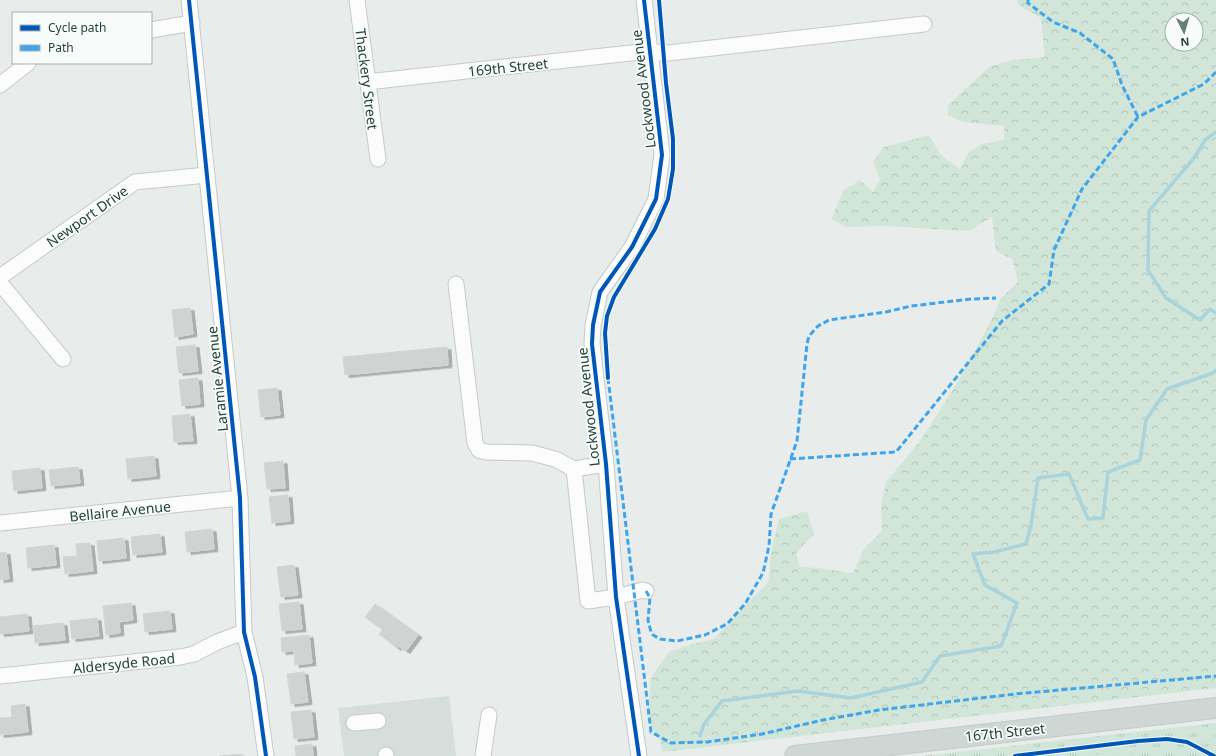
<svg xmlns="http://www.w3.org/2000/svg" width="1216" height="756" viewBox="0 0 1216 756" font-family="'Noto Sans',sans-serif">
	<defs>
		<pattern id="grass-tufts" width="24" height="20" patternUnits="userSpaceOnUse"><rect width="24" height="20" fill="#d1e6d8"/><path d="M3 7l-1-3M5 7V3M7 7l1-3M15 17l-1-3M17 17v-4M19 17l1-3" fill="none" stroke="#b3c6ba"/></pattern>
		<pattern id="forest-crowns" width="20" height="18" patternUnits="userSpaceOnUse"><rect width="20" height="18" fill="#d1e6d8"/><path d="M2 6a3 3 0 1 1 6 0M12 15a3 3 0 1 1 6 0" fill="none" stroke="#b3c6ba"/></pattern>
		<filter id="shadow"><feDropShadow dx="4" dy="2.5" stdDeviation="0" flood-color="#0004"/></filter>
	</defs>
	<rect width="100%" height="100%" fill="#e8edeb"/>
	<!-- built -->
	<path fill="#d6dedb" d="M449,696L456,756H344L338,708Z"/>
	<!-- grass -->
	<path fill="url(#grass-tufts)" d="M1216,723V756H921Z"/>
	<!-- forest -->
	<path fill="url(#forest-crowns)" fill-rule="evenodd" d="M1017,0H1216V688L663,752L658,735L650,725L648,708L651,677L669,652L692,644L714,639L769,581L771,552L779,519L807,511L814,534L796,553L800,567L818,568L853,573L863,550L882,531L881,505L886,482L920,441L956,385L991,321L1001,298L1018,282L1012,259L996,251L992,217L969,231L883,226L846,227L831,219L844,190L860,180L873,192L880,179L873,162L884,147L929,135L941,155L960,169L968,153L981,144L1004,140V126L963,122L948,115V105L989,67L1012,60L1045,57L1041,18L1018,5ZM1172,20H1196V44H1172Z
		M1130,751L1140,756H1084Z"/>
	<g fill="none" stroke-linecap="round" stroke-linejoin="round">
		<!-- stream -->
		<path stroke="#a9d4db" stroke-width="3.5" d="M1216,132L1205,140L1194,158L1149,211L1148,270L1166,298L1200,320L1210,309L1216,313
			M700,736L704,724L722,701L798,691L851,698L922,682L940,656L1001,646L1017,603L985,585L973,554L994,552L1026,544L1031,525L1038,478L1069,474L1088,519L1103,518L1108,472L1140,460L1146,420L1167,389L1213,373L1216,370"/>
	</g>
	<!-- building -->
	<path fill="#cfd4d2" stroke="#d1d6d4" filter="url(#shadow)" d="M190,308L193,334L175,337L172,310Z
		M195,345L198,371L179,373L176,347Z
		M447,347L448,365L345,375L343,357Z
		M198,378L200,404L182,406L179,380Z
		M277,388L280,415L261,417L258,390Z
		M190,414L193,441L174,442L172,416Z
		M154,456L156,476L128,479L126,459Z
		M283,461L285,488L267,489L264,463Z
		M78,467L80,483L51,486L49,470Z
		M40,468L42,488L14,491L12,471Z
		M288,495L290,521L272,523L269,497Z
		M212,529L214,549L187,552L185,532Z
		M160,534L162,552L133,555L131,537Z
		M124,538L126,558L99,561L97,541Z
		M90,543L93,571L65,574L63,557L77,556L76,544Z
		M54,545L56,565L28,568L26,548Z
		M6,552L9,579L0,580V553Z
		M294,565L298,595L281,597L277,567Z
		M299,602L302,629L282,631L279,604Z
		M131,603L133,620L119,622L120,633L106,635L103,606Z
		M375,604L418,635L406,651L398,646L397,648L379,634L383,630L365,617Z
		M170,611L172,629L145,632L143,614Z
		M27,614L29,631L0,634V617Z
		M97,618L99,636L72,639L70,621Z
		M63,623L65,640L35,643L33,626Z
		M309,635L312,663L295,665L294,651L282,652L281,638Z
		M304,672L308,702L291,704L287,674Z
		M25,704L28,732L0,735V718L12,717L11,706Z
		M311,710L314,737L294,739L291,712Z
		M312,744L313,756H296L295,746Z
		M242,754V756H219Z"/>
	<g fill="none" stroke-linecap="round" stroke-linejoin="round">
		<defs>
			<path id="minor" d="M189,0L240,498L244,632L255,677L266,756
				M357,0L378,159
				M151,30L192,23
				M367,82L649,51L660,53H668L924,24
				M0,85L28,63
				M0,277L135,182L207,175
				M0,283L63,359
				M456,284L475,443L479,450L486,452L532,453L555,459L574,469
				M606,464L574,469L588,601L616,597L643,590L646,591
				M0,523L240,498
				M0,676L180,657L194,654L217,642L244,632
				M354,723L378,721
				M386,755V756
				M483,756L489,715
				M639,756L616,597L606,464L592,344L593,325L600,292L632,247L656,199L662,155L644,0"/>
			<path id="major" d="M795,756L1216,708"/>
		</defs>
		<!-- minor casing -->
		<use href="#minor" stroke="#c5cac8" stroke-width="17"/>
		<!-- major casing -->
		<use href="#major" stroke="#c3ccc9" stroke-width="22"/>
		<!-- minor -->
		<use href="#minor" stroke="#fcfcfc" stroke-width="15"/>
		<!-- major -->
		<use href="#major" stroke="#cfd7d5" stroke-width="20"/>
		<!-- quiet -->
		<path stroke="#3ea4ec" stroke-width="3" stroke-dasharray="6 3" stroke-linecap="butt" d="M1028,0V3L1053,22L1080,33L1113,59L1122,85L1138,117
			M608,378L651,732L671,743L707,742L762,734L823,720L879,710L1015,694L1216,676
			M790,459L896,452L1002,321L1049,284L1054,250L1082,189L1138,117L1204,84L1216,72
			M646,591L650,598L648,620L651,632L653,635L660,639L677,641L705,635L727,624L745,604L763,573L769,546L771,514L797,441L807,344L809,336L818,326L829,320L886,312L911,306L971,299L996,298"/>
		<defs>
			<path id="cycleway" d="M189,0L240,498L244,632L255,677L266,756
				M608,378L605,333L607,316L614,297L655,229L668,199L673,169V139L666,83L659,0
				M639,756L616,597L606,464L592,344L593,325L600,292L632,247L656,199L662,155L644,0
				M1015,756L1138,741L1167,739L1187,742L1214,756"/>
		</defs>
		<!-- cycleway casing -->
		<use href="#cycleway" stroke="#f7fbf9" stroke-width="6"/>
		<!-- cycleway -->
		<use href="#cycleway" stroke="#0057b8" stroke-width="4"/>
	</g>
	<g text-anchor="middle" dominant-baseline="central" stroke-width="3.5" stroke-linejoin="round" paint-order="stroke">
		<!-- street labels -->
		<g font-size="14" fill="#24423a" stroke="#f7fbf9">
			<text transform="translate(508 67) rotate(-6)">169th Street</text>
			<text transform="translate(367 79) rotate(83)">Thackery Street</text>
			<text transform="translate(643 89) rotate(-97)">Lockwood Avenue</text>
			<text transform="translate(87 216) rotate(-35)">Newport Drive</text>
			<text transform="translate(217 379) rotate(-96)">Laramie Avenue</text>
			<text transform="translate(588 407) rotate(-96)">Lockwood Avenue</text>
			<text transform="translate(120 511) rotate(-6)">Bellaire Avenue</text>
			<text transform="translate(124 663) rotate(-6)">Aldersyde Road</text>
			<text transform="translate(1005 732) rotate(-6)">167th Street</text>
		</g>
	</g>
	<!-- legend -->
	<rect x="12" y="12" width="140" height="52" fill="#f7fbf9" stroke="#a3b1ad"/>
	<rect x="20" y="25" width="20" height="6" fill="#0057b8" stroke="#a3b1ad"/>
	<text x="48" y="32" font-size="12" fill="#24423a">Cycle path</text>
	<rect x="20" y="45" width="20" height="6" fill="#3ea4ec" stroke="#a3b1ad"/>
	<text x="48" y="52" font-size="12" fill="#24423a">Path</text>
	<!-- north arrow -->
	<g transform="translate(1184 32) rotate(175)"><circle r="19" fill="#f7fbf9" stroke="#a3b1ad"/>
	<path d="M0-3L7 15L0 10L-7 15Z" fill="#697e78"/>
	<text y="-6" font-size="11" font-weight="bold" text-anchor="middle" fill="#24423a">N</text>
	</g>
</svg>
